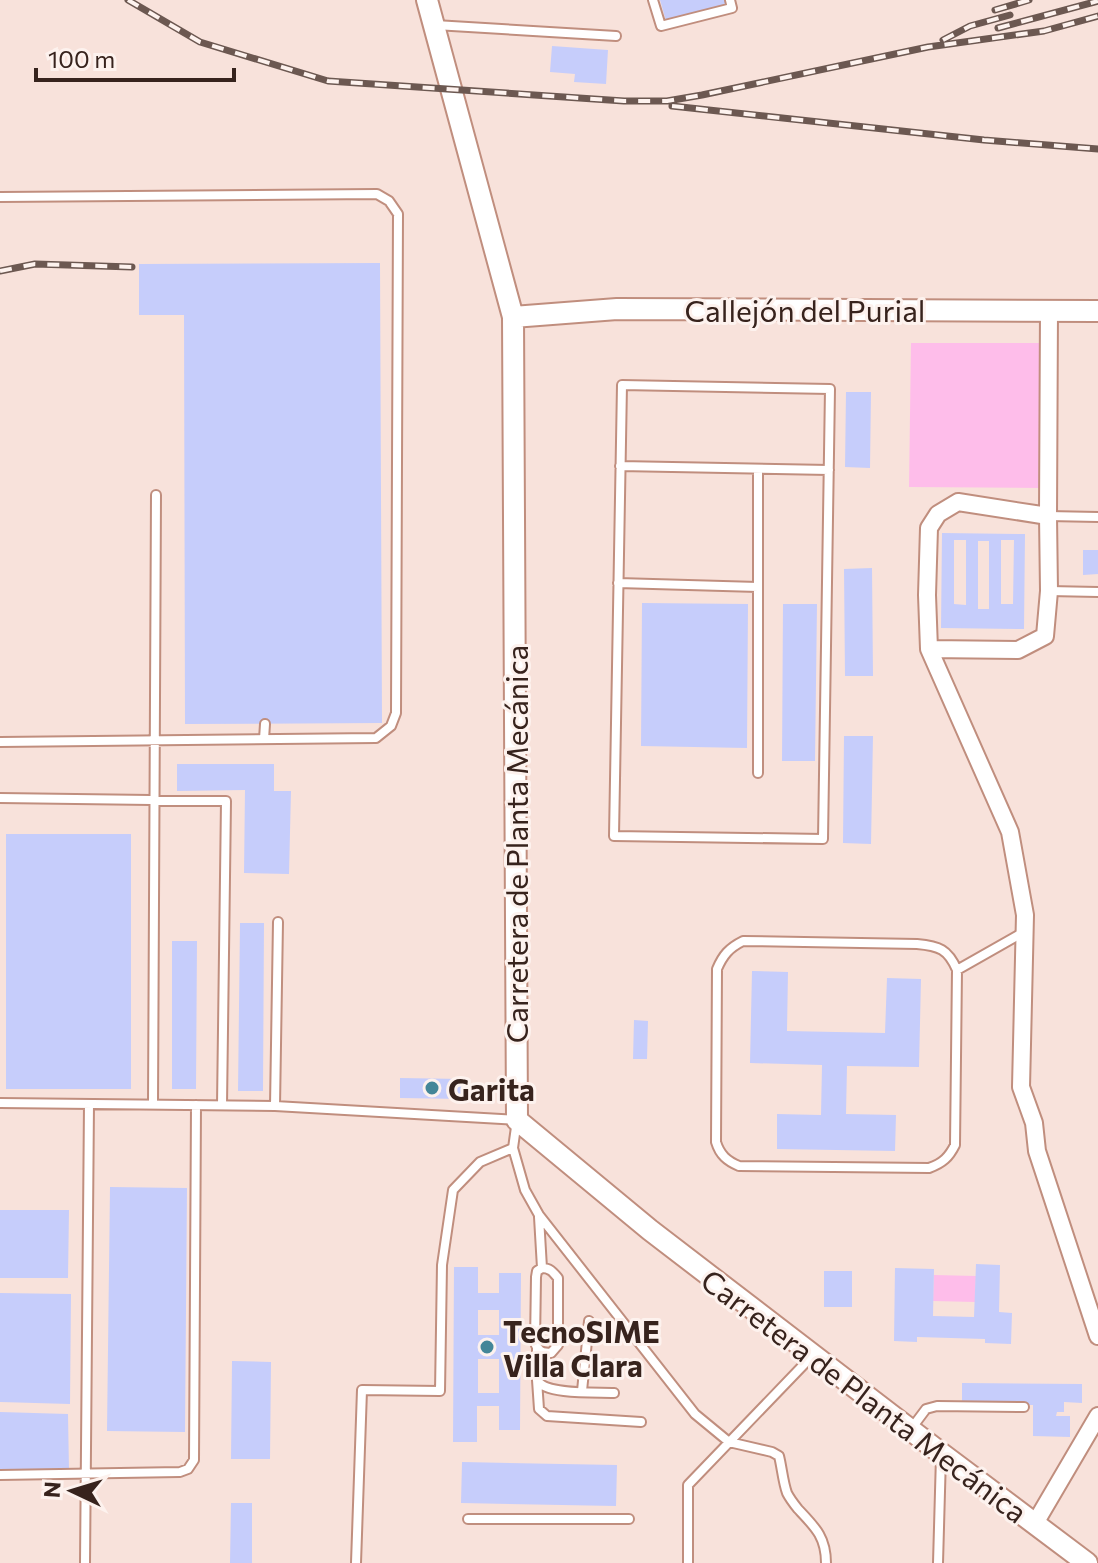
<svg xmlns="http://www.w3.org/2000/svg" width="1098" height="1563" viewBox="0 0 1098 1563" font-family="Commissioner,sans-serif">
	<rect width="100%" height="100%" fill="#f8e2db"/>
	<!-- green -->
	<path fill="#febdea" d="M911,343H1041V488L909,487Z
		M934,1275L976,1276L975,1302L933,1301Z"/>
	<!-- building -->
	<path fill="#c6cdfb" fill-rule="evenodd" d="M660,0H727L728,4L666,21Z
		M552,46L608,50L606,84L574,82L575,74L550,72Z
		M380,263L382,723L185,724L184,315H139V264Z
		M846,392H871L870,468L845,467Z
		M942,533L1025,534L1024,629L941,628ZM954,540H966V605L954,604ZM1001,540H1014L1013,604H1001ZM978,541H989V609H978Z
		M1083,550H1098V574L1083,575Z
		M872,568L873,676H845L844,569Z
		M642,603L748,604L747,748L641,746Z
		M783,604H817L815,761H782Z
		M844,736H873L871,844L843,843Z
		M177,764H274V791H291L289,874L244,873L245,790L177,791Z
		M6,834H131V1089H6Z
		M240,923H264L263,1091H238Z
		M172,941H197L196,1089H172Z
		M752,971L788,972L787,1031L885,1033L887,978L921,979L919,1067L847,1066L846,1114L896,1115L895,1151L777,1149V1114L821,1115L822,1065L750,1063Z
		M634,1020L648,1021L647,1059H633Z
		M400,1078L463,1079V1099L400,1098Z
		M110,1187L187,1188L185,1432L107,1431Z
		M0,1210H69L68,1278H0Z
		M976,1264L1000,1265L999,1312L1012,1313L1011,1344L985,1343V1339L917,1337V1342L894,1341L895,1268L934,1269L933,1316L974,1317Z
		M454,1267H478V1293H499V1273H521L520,1430H499V1406H477V1442H453ZM478,1310H499V1335H478ZM478,1359H499V1393H478Z
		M824,1271H852V1307H824Z
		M0,1293L71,1294L70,1404L0,1402Z
		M232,1361L271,1362L270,1459H231Z
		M962,1383L1082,1384V1403L1064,1402V1412H1057L1056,1416H1070V1437L1033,1436V1405L962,1404Z
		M0,1412L68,1414L69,1471L0,1470Z
		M462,1462L617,1465L616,1506L461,1503Z
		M231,1503H252V1563H230Z"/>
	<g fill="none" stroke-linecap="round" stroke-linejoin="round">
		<defs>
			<path id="service" d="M653,0L661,26L732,8L730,0
				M435,25L616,36
				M0,197L377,194L389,201L398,214L396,713L391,726L376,738L0,742
				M622,385L830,389L823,839L614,836Z
				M620,466L829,470
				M1048,516L1098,517
				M618,583L758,587
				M1049,591L1098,592
				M264,739L265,724
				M758,773V469
				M0,798L226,801L222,1105
				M957,970L955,1145C949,1157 943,1163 929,1168L739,1166C727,1161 720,1155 716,1142L717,969C723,955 729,948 743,941L917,944C939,946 948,949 957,970L1024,932
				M0,1103L275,1106L517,1120L513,1148L525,1190L539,1215L695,1414L729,1442L772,1452L779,1456C782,1468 783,1482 787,1493C790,1499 794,1504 798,1509C815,1527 826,1537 826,1563
				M153,1104L156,495
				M275,1106L278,922
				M539,1217L542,1268
				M542,1268C550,1268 553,1272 558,1278V1345L551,1353C542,1353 538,1351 535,1343L536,1277L537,1271Z
				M537,1349C537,1358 534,1374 538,1381C546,1395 599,1392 614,1393
				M537,1380L539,1409L547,1416L641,1422
				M582,1391L589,1321
				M911,1429L926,1409L937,1406L1024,1407
				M0,1475L180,1472L188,1469L194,1460L196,1105
				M468,1519H629
				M85,1563L89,1104
				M356,1563L362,1390L440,1391L442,1265L453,1190L480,1162L513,1148
				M688,1563V1485L813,1355
				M938,1563L941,1456"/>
			<path id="minor" d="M1049,310L1048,516L958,502L938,514L929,528L927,595L929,649L1010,832L1025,915L1021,1087L1034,1123L1037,1151L1098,1336
				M929,649L1018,650L1045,636L1049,591L1048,516
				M1034,1525L1098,1416"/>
			<path id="tertiary" d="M427,0L513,317L517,1120L650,1230L942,1454L1087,1563
				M513,317L617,309L1098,311"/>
		</defs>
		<!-- service casing -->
		<use href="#service" stroke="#c08e7e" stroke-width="12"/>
		<!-- minor casing -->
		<use href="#minor" stroke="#c08e7e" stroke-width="20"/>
		<!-- tertiary casing -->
		<use href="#tertiary" stroke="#c08e7e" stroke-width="24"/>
		<!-- service -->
		<use href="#service" stroke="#fff" stroke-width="8"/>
		<!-- minor -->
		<use href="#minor" stroke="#fff" stroke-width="16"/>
		<!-- tertiary -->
		<use href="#tertiary" stroke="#fff" stroke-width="20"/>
		<defs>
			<path id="rail" d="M128,0L200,42L328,81L624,101H667L702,95L928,47L1044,31L1098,16
				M995,10L1029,0
				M998,28L1098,1
				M943,40L970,26L1010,15
				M672,106L984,140L1098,149
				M0,271L35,264L132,267"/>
		</defs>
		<!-- rail casing -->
		<use href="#rail" stroke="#6c5851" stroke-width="7"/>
		<!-- rail -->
		<use href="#rail" stroke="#fdf2ee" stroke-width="4" stroke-dasharray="12" stroke-linecap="butt"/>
	</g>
	<!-- markers -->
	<g fill="#448698" stroke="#fdf2ee" stroke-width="3">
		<circle cx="432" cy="1088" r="8"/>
		<circle cx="487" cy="1347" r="8"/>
	</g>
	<g text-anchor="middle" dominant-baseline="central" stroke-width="6" stroke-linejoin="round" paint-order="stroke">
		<!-- street labels -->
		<g font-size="30" fill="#37231d" stroke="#fdf2ee">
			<text x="805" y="309">Callejón del Purial</text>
			<text transform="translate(515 844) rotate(-90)">Carretera de Planta Mecánica</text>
			<text transform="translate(865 1395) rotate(37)">Carretera de Planta Mecánica</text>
		</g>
		<!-- poi labels -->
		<g font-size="30" font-weight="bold" fill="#37231d" stroke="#fdf2ee" text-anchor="start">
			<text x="448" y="1088">Garita</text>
			<text x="503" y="1330">TecnoSIME<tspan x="503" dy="34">Villa Clara</tspan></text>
		</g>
	</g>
	<!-- north arrow -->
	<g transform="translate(72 1491) rotate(274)" stroke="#fdf2ee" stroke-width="6" paint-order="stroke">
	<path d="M0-6L14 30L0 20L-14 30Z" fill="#37231d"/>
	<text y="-12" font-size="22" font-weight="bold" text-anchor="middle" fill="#37231d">N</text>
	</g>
	<!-- scale -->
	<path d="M36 68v12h198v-12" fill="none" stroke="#37231d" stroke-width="4"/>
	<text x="48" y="68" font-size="24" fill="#37231d" stroke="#fdf2ee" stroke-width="6" paint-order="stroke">100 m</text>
</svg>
